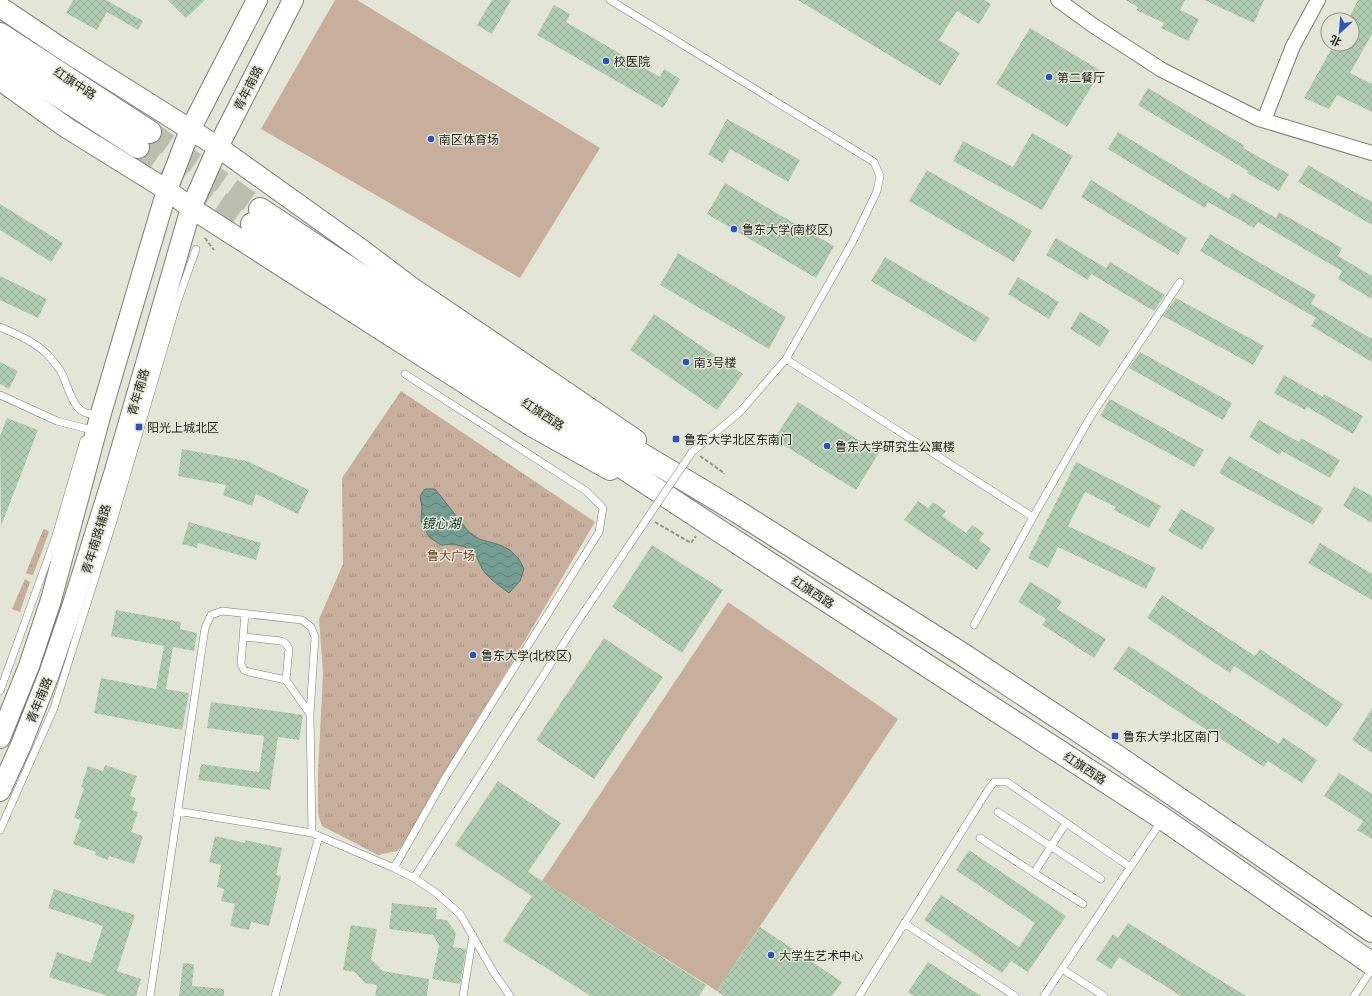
<svg xmlns="http://www.w3.org/2000/svg" width="1372" height="996" viewBox="0 0 1372 996" font-family="'PT Sans','Noto Sans SC',sans-serif">
	<defs>
		<pattern id="grass-tufts" width="24" height="20" patternUnits="userSpaceOnUse"><rect width="24" height="20" fill="#c8ae9d"/><path d="M3 7l-1-3M5 7V3M7 7l1-3M15 17l-1-3M17 17v-4M19 17l1-3" fill="none" stroke="#ab9587"/></pattern>
		<pattern id="water-waves" width="16" height="10" patternUnits="userSpaceOnUse"><rect width="16" height="10" fill="#749e92"/><path d="M0 5q4-4 8 0t8 0" fill="none" stroke="#5f8076"/></pattern>
		<pattern id="building-cross-hatch" width="8" height="8" patternUnits="userSpaceOnUse"><rect width="8" height="8" fill="#b0cdb1"/><path d="M0 0l8 8M0 8l8-8" fill="none" stroke="#97b098"/></pattern>
	</defs>
	<rect width="100%" height="100%" fill="#e3e6d6"/>
	<!-- grass -->
	<path fill="url(#grass-tufts)" d="M401,391L595,522L405,843L397,851L378,855L322,826L318,814V774L323,673L319,619L343,564L342,478Z
		M44,529L47,530L49,532L33,575L28,574L26,573L43,530Z
		M25,579L30,582L20,612L12,609Z"/>
	<!-- pitch -->
	<path fill="#c8ae9d" d="M335,0H357L600,148L520,278L261,129Z
		M728,602L898,719L717,991L542,881Z"/>
	<!-- water -->
	<path fill="url(#water-waves)" stroke="#5a786e" d="M425,489H435L469,532L479,539L500,545L510,550L519,559L524,569L520,581L509,593C501,587 492,581 485,573C481,568 479,561 476,556C468,544 454,544 441,545L429,537L421,521L422,507L420,496Z"/>
	<!-- building -->
	<path fill="url(#building-cross-hatch)" d="M73,0H106L143,21L138,30L107,12L97,30L66,13Z
		M168,0H205L186,18Z
		M492,0H511L492,34L477,25Z
		M798,0H984L991,4L979,24L957,11L939,40L960,53L940,86Z
		M1125,0H1185L1180,10L1199,19L1188,41L1161,28L1164,23L1136,10L1138,7Z
		M1204,0H1264L1254,23Z
		M1358,0H1372V34L1350,73L1372,84V112L1337,95L1329,109L1304,98L1334,44H1352V20H1348Z
		M554,5L570,14L566,22L660,77L664,69L680,79L663,108L537,35Z
		M1030,28L1101,71L1067,127L996,84Z
		M1148,88L1245,146L1243,148L1289,174L1279,191L1247,173L1248,171L1138,105Z
		M727,119L800,160L788,182L730,149L723,163L708,154Z
		M1118,132L1229,199L1232,193L1276,218L1279,212L1342,248L1338,256L1372,276V299L1338,279L1342,271L1258,222L1254,228L1208,202L1205,208L1108,149Z
		M1032,133L1073,156L1042,210L953,161L963,141L1013,167Z
		M1308,165L1372,202V225L1298,182Z
		M927,170L1032,231L1014,262L909,201Z
		M1091,180L1187,238L1178,255L1081,197Z
		M725,183L834,246L816,278L707,214Z
		M0,204L63,243L51,262L0,230Z
		M1210,234L1316,295L1311,304L1372,339V362L1311,326L1316,318L1200,251Z
		M1056,238L1106,268L1110,262L1165,295L1154,311L1091,274L1088,280L1046,255Z
		M678,253L786,317L769,349L660,285Z
		M885,257L990,318L975,342L871,281Z
		M0,276L47,299L38,318L0,300Z
		M1018,277L1059,302L1049,319L1008,294Z
		M1176,298L1264,346L1253,365L1163,316Z
		M1080,312L1110,330L1100,347L1070,329Z
		M654,314L743,374L717,410L630,350Z
		M1140,352L1232,403L1223,420L1129,368Z
		M0,362L18,371L9,389L0,384Z
		M1284,375L1323,397L1324,394L1363,416L1353,434L1307,407L1305,410L1274,393Z
		M1110,399L1204,450L1194,467L1100,416Z
		M798,402L879,453L856,490L774,439Z
		M7,418L38,430L1,526L0,436Z
		M1259,420L1299,442L1301,438L1340,460L1330,478L1282,451L1280,455L1249,437Z
		M182,449L247,461L309,490L298,514L256,494L252,506L223,495L226,485L178,476Z
		M1229,456L1323,508L1313,525L1219,473Z
		M1076,462L1122,485L1161,506L1149,528L1114,510L1116,507L1085,492L1068,526L1156,568L1146,589L1058,547L1048,568L1028,558Z
		M1354,486L1372,496V523L1343,506Z
		M918,501L928,508L933,502L946,511L942,516L966,533L972,525L984,533L979,540L991,549L977,570L904,520Z
		M1181,509L1215,528L1202,550L1168,531Z
		M189,522L261,543L256,560L198,543L197,548L182,544Z
		M1320,543L1372,574V600L1308,563Z
		M652,545L723,590L682,653L612,607Z
		M1030,582L1062,601L1057,609L1106,639L1094,658L1042,625L1046,619L1018,602Z
		M1162,595L1255,656L1260,649L1343,704L1327,727L1234,666L1230,673L1147,618Z
		M116,610L181,622L180,629L197,633L194,651L173,647L166,689L189,693L182,730L94,713L101,678L156,689L164,646L111,636Z
		M604,638L663,677L594,779L536,740Z
		M1129,646L1279,744L1283,737L1317,760L1302,783L1268,761L1264,767L1113,669Z
		M211,702L303,715L299,740L278,737L270,790L198,780L201,764L259,772L264,736L207,728Z
		M1372,708V753L1352,740Z
		M105,765L137,776L130,796L136,798L132,810L138,812L131,832L143,836L134,864L109,856L108,860L95,855L96,852L73,844L81,820L74,818L84,788L81,787L88,766L103,771Z
		M1339,773L1372,794V839L1357,830L1363,821L1324,796Z
		M498,781L561,823L528,872L706,985L699,996H591L503,941L532,896L455,845Z
		M215,836L245,843V840L282,848L276,875L281,876L269,926L251,922L249,930L230,926L235,904L221,901L224,889L217,887L221,865L209,862Z
		M969,850L1066,916L1028,972L1011,961L1002,973L924,920L941,895L1019,947L1035,923L956,870Z
		M54,889L135,915L117,971L141,979L136,996H108L49,977L57,952L91,963L103,926L48,908Z
		M392,903L437,908L436,919L447,920L456,933L453,947L466,949L460,984L432,979L439,946L433,935L389,929Z
		M1128,923L1246,996H1181L1119,957L1111,969L1096,960L1113,934L1118,938Z
		M351,925L377,929L371,959L383,971L429,979L427,996H375L377,985L365,983L355,972L343,970Z
		M760,927L842,982L832,996H724L717,991Z
		M928,962L981,996H914L908,992Z
		M183,963L194,964L192,986L224,989V996H179Z"/>
	<g fill="none" stroke-linecap="round" stroke-linejoin="round">
		<!-- primary-tunnel -->
		<path stroke="#bcbeb0" stroke-width="22" stroke-dasharray="22 11" stroke-linecap="butt" d="M150,132L260,209
			M138,147L252,224"/>
		<defs>
			<path id="service" d="M610,0L874,162L880,176L877,191L853,241L786,359L740,412
				M0,327C16,334 33,341 46,353C51,358 56,364 60,370C70,387 72,420 99,413
				M786,359L1033,517
				M0,395L57,421L96,431
				M245,613L241,664L244,670L249,672L286,680L310,714
				M974,625L1033,517L1091,416L1180,282
				M244,637L281,641L285,643L289,648L286,680
				M0,691L55,539L84,440
				M177,811L312,833L394,868L414,878L436,893L460,914L494,973L510,996
				M998,812L1101,879
				M0,830L54,708L114,518L177,303L196,249
				M980,838L1034,873L1066,823
				M394,868L445,778L599,532L603,508L586,491L405,374
				M1034,873L1083,904
				M414,878L578,621
				M904,923L1015,996
				M1062,969L1104,996
				M150,996L205,628L211,615L222,611L302,620L311,627L315,637L310,714L312,833
				M275,996L319,836
				M463,996L473,936
				M859,996L986,793L994,782H1007L1130,867
				M1044,996L1162,820
				M1354,996L1372,969"/>
			<path id="minor" d="M1058,0L1094,26L1162,70L1259,119L1372,153
				M1264,120L1293,46L1318,0"/>
			<path id="secondary" d="M0,7L64,50L218,147L362,250L411,287L560,388L636,440
				M0,80L67,128L167,190L191,208L533,427L610,470
				M0,738L29,666L51,600L101,413L167,190L190,130L257,0
				M0,791L21,745L49,674L71,610L114,474L191,208L218,147L293,0"/>
			<path id="primary" d="M0,34L150,132
				M0,58L138,147
				M260,209L549,399L738,512L959,652L1118,757L1372,931
				M252,224L721,532L1162,818L1372,964"/>
		</defs>
		<!-- service casing -->
		<use href="#service" stroke="#7b7e70" stroke-width="8"/>
		<!-- minor casing -->
		<use href="#minor" stroke="#7b7e70" stroke-width="16"/>
		<!-- secondary casing -->
		<use href="#secondary" stroke="#7b7e70" stroke-width="22"/>
		<!-- primary casing -->
		<use href="#primary" stroke="#7b7e70" stroke-width="24"/>
		<!-- path -->
		<path stroke="#939589" stroke-width="2" stroke-dasharray="4 2" stroke-linecap="butt" d="M205,238L214,250
			M700,456L724,473V474
			M655,522L691,543L696,536"/>
		<!-- service -->
		<use href="#service" stroke="#fff" stroke-width="7"/>
		<!-- minor -->
		<use href="#minor" stroke="#fff" stroke-width="14"/>
		<!-- secondary -->
		<use href="#secondary" stroke="#fff" stroke-width="20"/>
		<!-- primary -->
		<use href="#primary" stroke="#fff" stroke-width="22"/>
		<defs>
			<path id="service-bridge" d="M578,621L692,452L740,412"/>
		</defs>
		<!-- service-bridge casing -->
		<use href="#service-bridge" stroke="#7b7e70" stroke-width="8" stroke-linecap="butt"/>
		<!-- service-bridge -->
		<use href="#service-bridge" stroke="#fff" stroke-width="7"/>
	</g>
	<!-- markers -->
	<g fill="#2853c1" stroke="#e3e6d6" stroke-width="1.5">
		<circle cx="606" cy="61" r="4"/>
		<circle cx="1049" cy="77" r="4"/>
		<circle cx="431" cy="139" r="4"/>
		<circle cx="734" cy="229" r="4"/>
		<circle cx="686" cy="362" r="4"/>
		<rect x="135" y="423" width="8" height="8" rx="2"/>
		<rect x="672" y="435" width="8" height="8" rx="2"/>
		<circle cx="827" cy="446" r="4"/>
		<circle cx="473" cy="655" r="4"/>
		<rect x="1111" y="732" width="8" height="8" rx="2"/>
		<circle cx="771" cy="955" r="4"/>
	</g>
	<g text-anchor="middle" dominant-baseline="central" stroke-width="3" stroke-linejoin="round" paint-order="stroke">
		<!-- poi labels -->
		<g font-size="12" fill="#1f201a" stroke="#e3e6d6" text-anchor="start">
			<text x="614" y="61">校医院</text>
			<text x="1057" y="77">第二餐厅</text>
			<text x="439" y="139">南区体育场</text>
			<text x="742" y="229">鲁东大学(南校区)</text>
			<text x="694" y="362">南3号楼</text>
			<text x="147" y="427">阳光上城北区</text>
			<text x="684" y="439">鲁东大学北区东南门</text>
			<text x="835" y="446">鲁东大学研究生公寓楼</text>
			<text x="481" y="655">鲁东大学(北校区)</text>
			<text x="1123" y="736">鲁东大学北区南门</text>
			<text x="779" y="955">大学生艺术中心</text>
		</g>
		<!-- street labels -->
		<g font-size="12" fill="#1f201a" stroke="#e3e6d6">
			<text transform="translate(75 83) rotate(33)">红旗中路</text>
			<text transform="translate(248 88) rotate(-63)">青年南路</text>
			<text transform="translate(138 392) rotate(-74)">青年南路</text>
			<text transform="translate(543 414) rotate(33)">红旗西路</text>
			<text transform="translate(96 539) rotate(-73)">青年南路辅路</text>
			<text transform="translate(813 592) rotate(33)">红旗西路</text>
			<text transform="translate(39 700) rotate(-68)">青年南路</text>
			<text transform="translate(1085 768) rotate(33)">红旗西路</text>
		</g>
		<!-- park labels -->
		<g font-size="12" fill="#724522" stroke="#e3e6d6">
			<text x="451" y="555">鲁大广场</text>
		</g>
		<!-- water labels -->
		<g font-size="13" font-style="italic" fill="#083128" stroke="#e3e6d6">
			<text x="441" y="523">镜心湖</text>
		</g>
	</g>
	<!-- north arrow -->
	<g transform="translate(1340 32) rotate(206)"><circle r="19" fill="#e3e6d6" stroke="#95978b"/>
	<path d="M0-3L7 15L0 10L-7 15Z" fill="#2853c1"/>
	<text y="-6" font-size="11" font-weight="bold" text-anchor="middle" fill="#1f201a">北</text>
	</g>
</svg>
